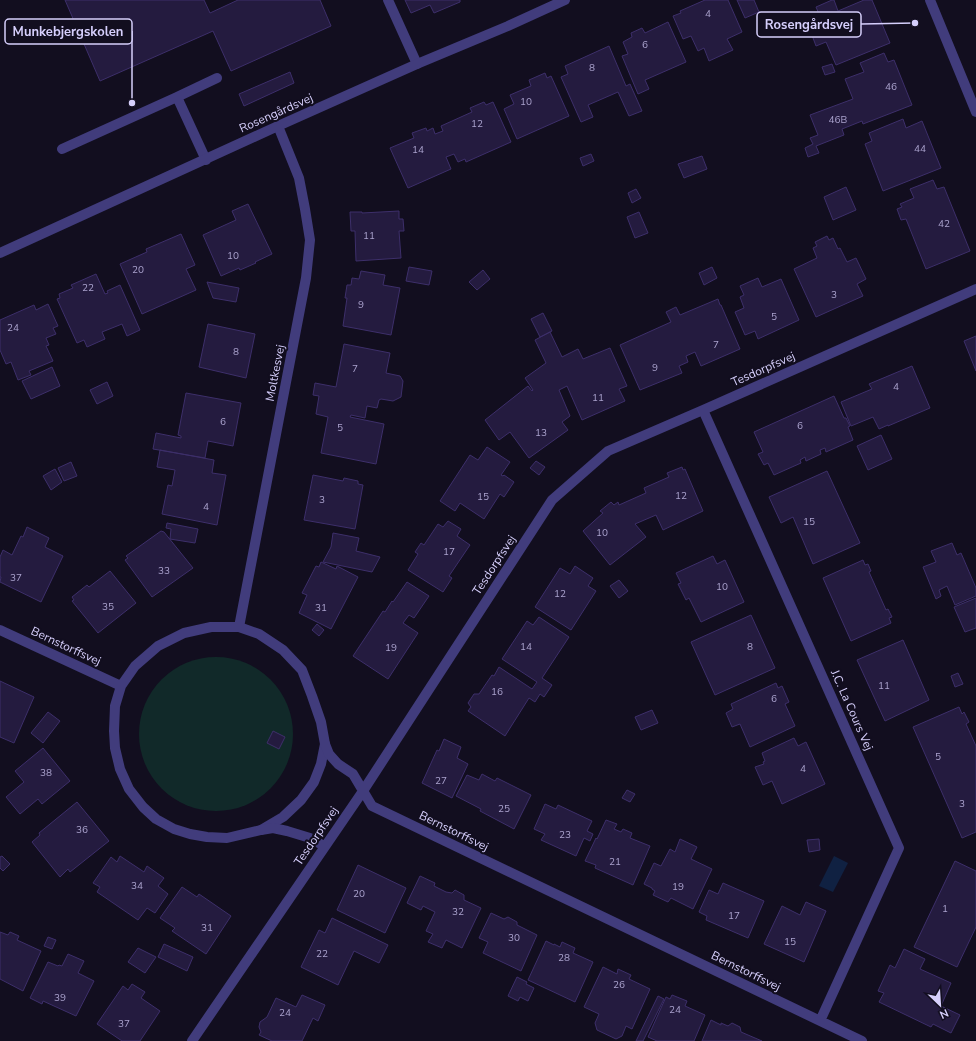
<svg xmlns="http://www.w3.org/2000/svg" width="976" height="1041" viewBox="0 0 976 1041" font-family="'Nunito Sans',sans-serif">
	<rect width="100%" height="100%" fill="#120e1f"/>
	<!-- green -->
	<path fill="#112929" d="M139 734a77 77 0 1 1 154 0a77 77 0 1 1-154 0Z"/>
	<!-- water -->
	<path fill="#102142" d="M834,856L848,863L833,892L819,886Z"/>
	<!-- building -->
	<path fill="#241b3f" stroke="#3d2f6a" d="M65,0H204L210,13L238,0H320L331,26L231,71L213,31L100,81Z
		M405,0H460V2L434,13L430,5L411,13Z
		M705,0H728L742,32L727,39L733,50L709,61L704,48L698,51L691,36L683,39L673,16L681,13L680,11Z
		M737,0H754L759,12L745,18Z
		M832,0H834L838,11L864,0H872L890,43L836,65L826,42L816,46L809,27L822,21L816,7Z
		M668,22L686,62L645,80L649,89L638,94L622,56L628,54L623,42L632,37L631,33L642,28L645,33Z
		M609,46L626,86L630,84L642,111L629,116L618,92L588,105L593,117L581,122L561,77L568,74L565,66Z
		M884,53L888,62L894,60L912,105L863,124L862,121L842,129L844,135L816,146L819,153L808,157L805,148L813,144L810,138L818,135L810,115L853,99L845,79L864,72L860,63Z
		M832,64L835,72L825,75L822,67Z
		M290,72L294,83L244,106L239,94Z
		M545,73L547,78L551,76L569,116L517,139L504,109L514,104L510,95L531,86L529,80Z
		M484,102L486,105L493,102L511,142L466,162L465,159L458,162L454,154L446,157L451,169L408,188L390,148L414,138L412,133L426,128L427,131L433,128L435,134L443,131L441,126L472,112L470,108Z
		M903,119L906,128L922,121L941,168L883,191L865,144L872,141L869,133Z
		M591,154L594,161L583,166L580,158Z
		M702,156L707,169L684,178L678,164Z
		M933,180L937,189L944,187L970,251L926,269L906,219L901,220L897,209L902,207L900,204L914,198L910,189Z
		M846,187L856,210L833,220L824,197Z
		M636,189L641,198L632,203L628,193Z
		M248,204L272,254L255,262L256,263L240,270L239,268L221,276L203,235L236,220L232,211Z
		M399,211V219H403L404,231H399L401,258L356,261L355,231H351L350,212H362V213Z
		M639,212L648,233L635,238L627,217Z
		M181,234L195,265L186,269L196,290L142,314L120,264L147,252L146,249Z
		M827,236L829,240L833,238L838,249L840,248L847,262L856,258L866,279L857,284L863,296L816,317L794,269L817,258L813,248L817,246L815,242Z
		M409,267L432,271L429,285L406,281Z
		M712,267L717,278L704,285L699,273Z
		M483,270L490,279L477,290L469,282Z
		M361,271L385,275L383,285L400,288L391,335L343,326L347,298H345L347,285H351L352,278L359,279Z
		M96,274L105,294L108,293L107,291L120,285L140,330L127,336L122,324L102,332L105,339L87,347L84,340L77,343L57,299L60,298L59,294L73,288L71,285Z
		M758,278L762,287L781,279L799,320L758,339L755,331L745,335L735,312L744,308L740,297L744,295L740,286Z
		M207,282L239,288L236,302L213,298Z
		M718,299L720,305H721L740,349L701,366L695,352L686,356L688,362L679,366L682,373L640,390L620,345L671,322L666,312L676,307L680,315Z
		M48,304L58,326L53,328L56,334L46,338L49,345L46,346L53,361L29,371L31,375L18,380L11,362L6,364L0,350V320L34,305L36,310Z
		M543,313L552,331L540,337L531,319Z
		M208,324L255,334L246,378L199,367Z
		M550,332L562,357L578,349L583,359L610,348L627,386L619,389L625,401L582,420L567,386L559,390L570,416L562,422L568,430L529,458L510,432L499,440L485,420L528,386L532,391L533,390L525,378L546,363L535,340Z
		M976,336V371L964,341Z
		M344,344L390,353L386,373L400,376L403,381L401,397L393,401L381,399L379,400L377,408L367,406L365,418L351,415L350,417L384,424L376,464L321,453L328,417L316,414L319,396L313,395L315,383L336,387Z
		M912,366L930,408L888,426V425L879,429L873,417L851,426L841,402L872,389L869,384Z
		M52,367L60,386L31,399L22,381Z
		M107,382L113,396L97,404L90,390Z
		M186,393L241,403L233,446L208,441L205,458L153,449L156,433L181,438V436L178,435Z
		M834,396L844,418H846L850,426L848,427L853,440L826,452L825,448L820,450L821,454L806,461L805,457L800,460L801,463L774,475L768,463L764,465L758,454L763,452L754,432Z
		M881,435L892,459L868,470L857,446Z
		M487,447L510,462L501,475L503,476L504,475L514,482L504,497L500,494L484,519L460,503L455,511L440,501L470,455L478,460Z
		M160,450L214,460L212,473L226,475L217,525L162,514L168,485L172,486L175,470L157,467Z
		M536,461L545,467L539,475L530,468Z
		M71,462L77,476L64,481L58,468Z
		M682,467L683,470L685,469L703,511L663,530L656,515L635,524L646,537L610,565L583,531L603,513L600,511L611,502L614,505L618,502L619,505L646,493L644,488L669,477L667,473Z
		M55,469L62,482L51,490L43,476Z
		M827,471L860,543L813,564L793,517L781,523L769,497Z
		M313,475L343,481L344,478L358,481V484L363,485L355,529L304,520Z
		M448,521L461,529L457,536L470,545L449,576L452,578L443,592L408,570L418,554L415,552L421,543L424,545L438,524L443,527Z
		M167,523L198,529L195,543L170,539L171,529L166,528Z
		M27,527L49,538L45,547L63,556L41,602L0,582L1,577H0V557L3,550L12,555L21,536L23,537Z
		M161,531L164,532L193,568L152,597L125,560L128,558L126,556Z
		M333,533L359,538L356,551L380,557L372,572L323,562L331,547Z
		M952,543L957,555L961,553L976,588V596L955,605L947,586L939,590L941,596L936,599L923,567L936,562L931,551Z
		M713,556L717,564L725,560L744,602L701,622L689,598L686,600L678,584L681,583L676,573Z
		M863,560L865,565L868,564L871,571L869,572L886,610L888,609L892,617L889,618L891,623L851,641L823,578Z
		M321,562L336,569L337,566L358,577L331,629L299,613L307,595L302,593L316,566L319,567Z
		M575,566L593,578L588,586L596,591L571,630L535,607L560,568L570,574Z
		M110,571L136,603L98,633L72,601L74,600L72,597L87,585L89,587Z
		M619,580L628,591L619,598L610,586Z
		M407,582L429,596L414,618L409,615L403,623L418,633L388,679L353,656L383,611L385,612L392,601L393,602Z
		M976,598V628L965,632L954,607Z
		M751,615L775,668L715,695L691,642Z
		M539,617L569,637L542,678L552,685L544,697L540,694L535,702L529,698L505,736L468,711L471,707L468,703L474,694H479L492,675L494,676L499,667L532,689L537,682L502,659L527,621L533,625Z
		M317,624L324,630L319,636L312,630Z
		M903,640L929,700L885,721L857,660Z
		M958,673L963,684L955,687L951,676Z
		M0,681L34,697L14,743L0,737Z
		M776,683L778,688L782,686L789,702L785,704L795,726L750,747L740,724L732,727L726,713L733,709L731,704Z
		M959,707L962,714L964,712L969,722L966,724L976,746V832L962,838L913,727Z
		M652,710L658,723L641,730L635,717Z
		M48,712L60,721L43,743L31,733Z
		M273,731L285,737L279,749L267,743Z
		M794,738L798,746L806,742L825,784L782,804L772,781L763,785L755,767L764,764L763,762L765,761L762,753Z
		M444,739L461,747L457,758L468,764L452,798L422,783L437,750L439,751Z
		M43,748L70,781L42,804L38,799L20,814L6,797L24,782L15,771Z
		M482,774L495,781L497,778L531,795L514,829L480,811L481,809L456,796L467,775L479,780Z
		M627,790L635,794L630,802L622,798Z
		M77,802L109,841L70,872L68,869L60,877L32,842L40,835L39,833Z
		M545,804L556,809L558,805L592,821L587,831L593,834L590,841L584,838L576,856L541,840L545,834L534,829Z
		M606,820L617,824L614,829L621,832L623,829L632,833L630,838L650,846L633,885L595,868L596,865L585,861L596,838L597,839Z
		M680,839L697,847L691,859L712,869L693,909L671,898L668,902L653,895L655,891L652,889V888L644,884L654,863L661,866L670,849L675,852Z
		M819,839L820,850L809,852L807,840Z
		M2,856L10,864L3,871L0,868V857Z
		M120,856L144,872L147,866L164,878L158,886L168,894L155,913L147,908L138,920L97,892L100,887L93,883L111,857L117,862Z
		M955,861L976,871V927L957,967L914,947Z
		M358,865L406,888L385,933L337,910Z
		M420,876L435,883L434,886L446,892L452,893L455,890L464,895V900L481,908L462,948L446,940L442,948L428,942L433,934L426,931L435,912L423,906L421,910L407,903Z
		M723,883L764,901L748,938L706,920L707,916L699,912L709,890L718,894Z
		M182,887L197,897L199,894L231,916L206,954L172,931L175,928L160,918Z
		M806,902L826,911L804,962L764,944L782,906L800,915Z
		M491,913L504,919L508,917L517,922V925L537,935L521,971L483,953L488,942L479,938Z
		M332,918L388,945L379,963L354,951L338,985L301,967L319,930L325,933Z
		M0,932L8,935L10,932L19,936L17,940L41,951L23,991L0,979Z
		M48,937L56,940L52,949L44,946Z
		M546,941L554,945V944L560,947L562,942L575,948L573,953L593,962L575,1002L528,980Z
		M164,944L193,957L187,971L158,957Z
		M138,948L156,957L145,973L128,962Z
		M904,949L925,959L920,969L951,983L941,1006L960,1015L951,1033L933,1024L931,1027L879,1002L884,993L878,991L890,965L895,968Z
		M68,954L84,961L78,973L94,981L76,1016L43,1001L42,1004L30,998L48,962L58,966L59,965L62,966Z
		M603,967L617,974L618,969L631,975L629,979L650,989L632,1029L626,1026L622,1036L616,1039L597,1030L595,1023L599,1014L584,1007Z
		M517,977L527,982L526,984L534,988L528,1001L520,997L518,1001L508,996Z
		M132,984L145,992L141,998L160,1011L140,1041H122L97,1024L123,986L128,990Z
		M302,995L325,1005L318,1021L313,1018L302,1041H272L259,1035L261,1032L259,1027L260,1022L267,1017L276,998L296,1007Z
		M672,995L687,1001L685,1006L705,1015L694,1041H657L648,1037L666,997L670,999Z
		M658,996L664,999L643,1041H636Z
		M711,1020L721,1025V1023L728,1026L732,1023L740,1027L741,1032L762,1041H702Z"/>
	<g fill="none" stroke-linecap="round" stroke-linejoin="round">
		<!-- service -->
		<path stroke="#413c7c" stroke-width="10" d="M388,0L417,64
			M177,97L217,78
			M62,149L177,97L206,160
			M261,830L283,817L301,800L314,782L321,764L325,744"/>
		<!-- minor -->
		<path stroke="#413c7c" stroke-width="10" d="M0,253L278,126L417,64L508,26L565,0
			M703,410L899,848L820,1021
			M239,627L306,278L310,240L305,209L299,178L278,126
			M0,630L121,686
			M324,846L310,838L287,831L273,828L261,830L227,838L207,837L190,834L174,829L156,819L143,807L129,789L120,769L115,748L114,731L115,706L121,686L135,666L158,646L184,633L211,627H239L259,634L283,650L302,670L312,696L321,722L325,744L329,754L338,764L353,774L372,806L862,1041
			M192,1041L363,791L552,500L608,451L703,410L976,289"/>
		<!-- tertiary -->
		<path stroke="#413c7c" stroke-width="10" d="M930,0L976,112"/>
	</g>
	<g text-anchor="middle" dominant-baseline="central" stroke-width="4" stroke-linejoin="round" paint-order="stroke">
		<!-- number labels -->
		<g font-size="10" fill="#aaa2cd">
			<text x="708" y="14">4</text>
			<text x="645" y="45">6</text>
			<text x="592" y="68">8</text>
			<text x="891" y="87">46</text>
			<text x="526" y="102">10</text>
			<text x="838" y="120">46B</text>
			<text x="477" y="124">12</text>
			<text x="920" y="149">44</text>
			<text x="418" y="150">14</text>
			<text x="944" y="224">42</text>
			<text x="369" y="236">11</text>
			<text x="233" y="256">10</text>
			<text x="138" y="270">20</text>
			<text x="88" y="288">22</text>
			<text x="834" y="295">3</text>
			<text x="361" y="305">9</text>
			<text x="774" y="317">5</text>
			<text x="13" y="328">24</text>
			<text x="716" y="345">7</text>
			<text x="236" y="352">8</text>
			<text x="655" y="368">9</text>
			<text x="355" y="369">7</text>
			<text x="896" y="387">4</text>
			<text x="598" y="398">11</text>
			<text x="223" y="422">6</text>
			<text x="800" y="426">6</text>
			<text x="340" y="428">5</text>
			<text x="541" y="433">13</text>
			<text x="681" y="496">12</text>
			<text x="483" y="497">15</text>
			<text x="322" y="500">3</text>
			<text x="206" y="507">4</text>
			<text x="809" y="522">15</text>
			<text x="602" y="533">10</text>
			<text x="449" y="552">17</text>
			<text x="164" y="571">33</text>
			<text x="16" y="578">37</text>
			<text x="722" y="587">10</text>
			<text x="560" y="594">12</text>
			<text x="108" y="607">35</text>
			<text x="321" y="608">31</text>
			<text x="526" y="647">14</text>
			<text x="750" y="647">8</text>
			<text x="391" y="648">19</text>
			<text x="884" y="686">11</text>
			<text x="497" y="692">16</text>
			<text x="774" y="699">6</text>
			<text x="938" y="757">5</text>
			<text x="803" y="769">4</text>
			<text x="46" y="773">38</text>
			<text x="441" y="781">27</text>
			<text x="962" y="804">3</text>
			<text x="504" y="809">25</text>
			<text x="82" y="830">36</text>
			<text x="565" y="835">23</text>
			<text x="615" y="862">21</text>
			<text x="137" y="886">34</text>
			<text x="678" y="887">19</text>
			<text x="359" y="894">20</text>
			<text x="945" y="909">1</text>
			<text x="458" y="912">32</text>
			<text x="734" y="916">17</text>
			<text x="207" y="928">31</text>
			<text x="514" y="938">30</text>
			<text x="790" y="942">15</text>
			<text x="322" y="954">22</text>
			<text x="564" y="958">28</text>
			<text x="619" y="985">26</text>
			<text x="60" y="998">39</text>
			<text x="675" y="1010">24</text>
			<text x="285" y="1013">24</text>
			<text x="124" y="1024">37</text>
		</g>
		<!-- street labels -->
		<g font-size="12" fill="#d6cffc" stroke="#120e1f">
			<text transform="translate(276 113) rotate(-24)">Rosengårdsvej</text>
			<text transform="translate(763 369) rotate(-24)">Tesdorpfsvej</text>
			<text transform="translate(275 373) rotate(-79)">Moltkesvej</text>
			<text transform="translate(494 565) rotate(-57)">Tesdorpfsvej</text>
			<text transform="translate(66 646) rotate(25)">Bernstorffsvej</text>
			<text transform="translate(852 710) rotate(66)">J.C. La Cours Vej</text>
			<text transform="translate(454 831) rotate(26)">Bernstorffsvej</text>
			<text transform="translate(316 836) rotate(-56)">Tesdorpfsvej</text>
			<text transform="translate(746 971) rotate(26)">Bernstorffsvej</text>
		</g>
	</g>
	<!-- callouts -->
	<path fill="none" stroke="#d6cffc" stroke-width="1.5" d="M915 23L861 24M132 103L132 31"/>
	<g fill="#d6cffc" stroke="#120e1f" stroke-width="1.5">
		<circle cx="915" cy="23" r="4"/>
		<circle cx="132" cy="103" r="4"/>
	</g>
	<g fill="#120e1f" stroke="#d6cffc" stroke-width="1.5">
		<rect x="757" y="12" width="104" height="25" rx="4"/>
		<rect x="5" y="19" width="127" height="25" rx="4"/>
	</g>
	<g font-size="13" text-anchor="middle" font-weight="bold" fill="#d6cffc">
		<text x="809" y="29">Rosengårdsvej</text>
		<text x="68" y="36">Munkebjergskolen</text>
	</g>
	<!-- north arrow -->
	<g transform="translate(940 1005) rotate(155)" stroke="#120e1f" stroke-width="3" paint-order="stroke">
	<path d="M0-3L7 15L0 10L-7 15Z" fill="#d6cffc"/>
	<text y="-6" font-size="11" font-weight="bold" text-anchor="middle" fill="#d6cffc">N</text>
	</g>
</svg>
